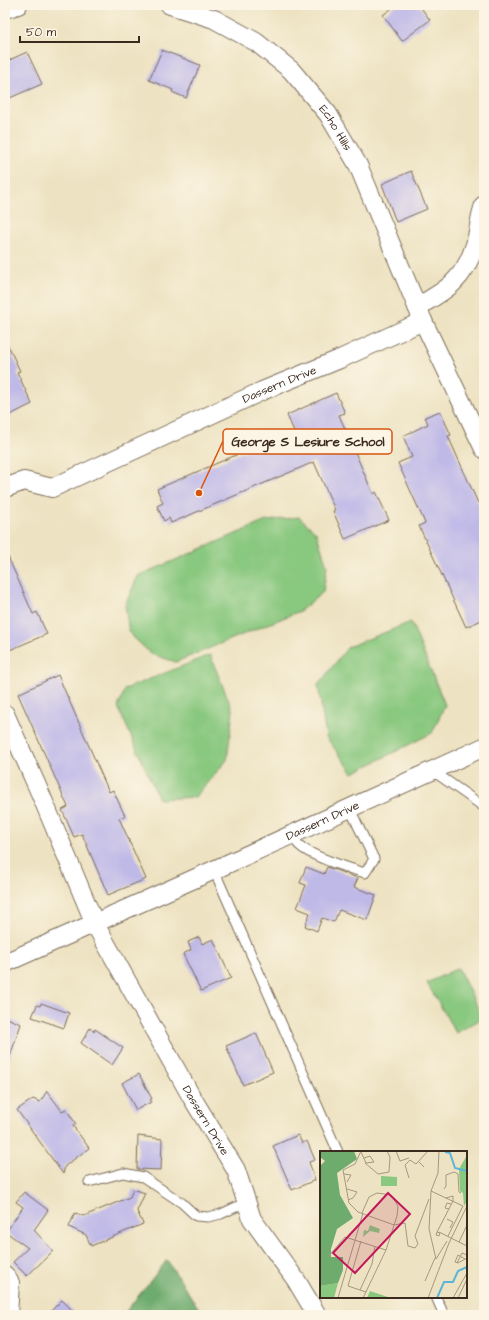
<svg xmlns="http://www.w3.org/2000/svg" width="489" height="1320" viewBox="0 0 489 1320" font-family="'Architects Daughter',sans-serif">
	<rect width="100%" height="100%" fill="#fcf5e5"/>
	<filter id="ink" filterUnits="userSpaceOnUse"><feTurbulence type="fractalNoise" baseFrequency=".025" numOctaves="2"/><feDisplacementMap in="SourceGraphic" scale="8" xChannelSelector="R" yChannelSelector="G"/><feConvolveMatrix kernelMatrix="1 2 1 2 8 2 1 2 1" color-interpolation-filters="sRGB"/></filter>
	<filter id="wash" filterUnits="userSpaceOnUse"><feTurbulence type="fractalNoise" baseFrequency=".012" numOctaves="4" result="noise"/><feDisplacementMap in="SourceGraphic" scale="16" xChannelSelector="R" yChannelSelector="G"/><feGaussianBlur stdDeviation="0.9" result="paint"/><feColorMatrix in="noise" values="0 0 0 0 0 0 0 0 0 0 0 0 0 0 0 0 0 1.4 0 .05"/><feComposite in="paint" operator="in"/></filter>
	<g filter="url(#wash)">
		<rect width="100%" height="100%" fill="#ede2c1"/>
		<!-- green -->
		<path fill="#89c87f" stroke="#62794e" d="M299,517L316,532L327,566L323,592L300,611L176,662L151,654L129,633L125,605L138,576L266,521Z
			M411,622L445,705L432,733L353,773L326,737L318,685L348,647Z
			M210,655L233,711L227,760L195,797L159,799L118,707L125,689Z
			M458,968L483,1018L456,1033L427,983Z"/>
		<!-- forest -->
		<path fill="#6eac6e" stroke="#546b46" d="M167,1260L203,1315H123Z"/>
		<g id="blocks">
			<!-- building -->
			<path fill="#bfb9e8" d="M396,5H419L430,20L402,41L383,15Z
				M162,50L200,65L186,98L172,92L173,90L149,80Z
				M27,52L42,84L5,100V62Z
				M411,171L427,209L396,222L382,184Z
				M5,339L20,371L17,372L32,404L10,415L5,404Z
				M336,393L345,413L339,415L373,494L376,492L389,520L345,539L333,511L335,510L314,462L171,523L169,518L164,521L157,506L163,503L157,489L271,440L273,445L296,436L287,415Z
				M440,411L451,435L448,436L478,503L484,500V619L466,627L419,526L425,523L398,463L412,457L403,436L428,424L425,417Z
				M5,550L33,614L37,612L47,634L5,652Z
				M58,675L109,792L113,790L125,816L119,818L146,879L108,895L82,834L74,837L62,810L68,807L18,694Z
				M306,867L324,874L327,867L358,878L354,887L376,895L367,920L339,910L334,922L322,918L317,931L305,926L310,913L297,908L306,885L300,883Z
				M199,937L202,944L213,939L231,978L201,991L183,954L191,950L188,942Z
				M41,1003L69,1013L64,1028L32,1017L37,1005L40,1006Z
				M7,1018L21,1024L7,1065L5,1064V1025Z
				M90,1028L94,1031L95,1029L123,1048L112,1065L81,1043Z
				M256,1033L273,1072L243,1085L226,1046Z
				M139,1074L152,1099L150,1100L151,1102L136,1110L122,1083Z
				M47,1091L62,1111L66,1109L76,1124L73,1126L89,1148L65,1166L63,1174L17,1110L33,1099L40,1102Z
				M298,1135L302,1143L307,1141L315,1160L309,1162L315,1180L292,1190L273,1146Z
				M138,1136L162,1139L161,1170L137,1169Z
				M133,1189L145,1193L137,1211L143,1224L91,1246L86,1235L69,1227L75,1213L84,1216L130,1197Z
				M24,1192L48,1210L34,1230L53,1251L27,1276L13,1262L28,1248L6,1232L23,1207L16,1202Z
				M62,1300L77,1315H47Z"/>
		</g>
	</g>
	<g filter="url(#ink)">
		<use href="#blocks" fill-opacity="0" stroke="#796a57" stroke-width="1"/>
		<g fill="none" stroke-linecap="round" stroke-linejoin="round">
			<defs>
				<path id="lane" d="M433,771L484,807
					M293,835C295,838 296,843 299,845C311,857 349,868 365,873L374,859L350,809
					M214,870L338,1152
					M89,1182L123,1173L143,1177L182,1203L196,1216L208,1217L221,1214L247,1202
					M436,1297L444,1315"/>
				<g id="street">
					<path id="s1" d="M170,5L214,19L256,42L291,70L328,114L358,165L423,321L484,449"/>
					<path d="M5,9L18,5"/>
					<path d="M417,307C447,290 464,280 475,245C479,232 479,218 484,205"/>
					<path id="s2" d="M5,488L24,481L52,488L262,391L340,359L423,321"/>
					<path id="s3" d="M5,714L41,795L95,924L191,1096L236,1170L252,1219L296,1280L317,1315"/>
					<path id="s4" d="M5,963L214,870L484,747"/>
					<path d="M5,1275L10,1283L8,1315"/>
				</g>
			</defs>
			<!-- lane casing -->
			<use href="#lane" stroke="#796a57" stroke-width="11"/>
			<!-- street casing -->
			<use href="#street" stroke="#796a57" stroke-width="20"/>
			<!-- lane -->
			<use href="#lane" stroke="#fff" stroke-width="9"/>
			<!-- street -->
			<use href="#street" stroke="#fff" stroke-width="18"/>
		</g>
	</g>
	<g text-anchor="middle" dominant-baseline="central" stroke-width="3" stroke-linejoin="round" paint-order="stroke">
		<!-- street labels -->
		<g font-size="12" fill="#3b2a1e" stroke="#fcf5e5">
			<text stroke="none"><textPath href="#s1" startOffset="212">Echo Hills</textPath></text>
			<text stroke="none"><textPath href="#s2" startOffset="299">Dassern Drive</textPath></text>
			<text stroke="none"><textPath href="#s4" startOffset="348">Dassern Drive</textPath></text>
			<text stroke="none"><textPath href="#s3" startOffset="454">Dassern Drive</textPath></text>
		</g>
	</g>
	<!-- overview -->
	<g transform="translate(320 1151)">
		<rect width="147" height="147" fill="#ede2c1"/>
		<path d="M147,4V50L144,55L143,42L140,40L139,18ZM61,25L77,26V35H61ZM50,74L60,78L59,82L50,80L43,86L44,79L48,80ZM18,132L14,147H0V135ZM50,140L71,147H47Z" fill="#89c87f"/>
		<path d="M0,0H34L37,8L17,22L20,44L33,67L17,78L11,98V106H23V119L18,132L0,135V15L5,10L0,6Z" fill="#6eac6e"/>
		<path fill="none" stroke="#5db4da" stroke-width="2" d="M125,1L130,2L135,17L147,20M117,147L124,131H133L138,120L147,116"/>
		<path fill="none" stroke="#a69880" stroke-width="1" d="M41,0L35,13L23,19L29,52L38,61L74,74M76,0L80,10L89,7M41,1L46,12L54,11L50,5L44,7M90,9L96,13L108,0M99,11L104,16L99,11M45,12L58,23L69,21L70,6L67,0M24,23L31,24L27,31M89,27L85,14L90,9M27,38L37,41L33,47L28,49M124,38L126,35V24L134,21L138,23L139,41L141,42M111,40L143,55L128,85M126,47L133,45V51M129,58L125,57L127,52L131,53M42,62L49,46L57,42L71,44L78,55L77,65L66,99L43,147M127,68L133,71L130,77M74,74L85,72L88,95L95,97L98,93L95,85L109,48M117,81L133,50M117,81L120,82L119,85L116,84ZM119,81L147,95M139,91L147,74M8,106L25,86L66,99M116,108L109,78L111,40L118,22L119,0M116,108L127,90M145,108L138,104L135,111L138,112L147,107M137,112L142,102L147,104M105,130L115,107M28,135L41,90M28,135L46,141M40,139L52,113L55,95M18,147L43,62M108,147L129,92L147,55M133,147L147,122M138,147L147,128"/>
		<path fill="#c2185b" fill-opacity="0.15" stroke="#c2185b" stroke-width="2" d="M68,42L90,63L35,122L13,102Z"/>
		<rect width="147" height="147" fill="none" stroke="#3b2a1e" stroke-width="2"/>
	</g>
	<!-- callouts -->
	<path fill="none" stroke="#d7540e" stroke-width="1.5" d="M199 493L223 441"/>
	<circle fill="#d7540e" stroke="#fcf5e5" stroke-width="1.5" cx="199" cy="493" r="4"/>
	<rect fill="#fcf5e5" stroke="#d7540e" stroke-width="1.5" x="223" y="429" width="169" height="25" rx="4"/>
	<g font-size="13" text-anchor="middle" font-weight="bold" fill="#3b2a1e">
		<text x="308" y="446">George S Lesiure School</text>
	</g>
	<!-- margin -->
	<rect width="489" height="1320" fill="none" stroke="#fcf5e5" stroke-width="20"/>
	<!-- scale -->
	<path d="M20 36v6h119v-6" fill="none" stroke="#3b2a1e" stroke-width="2"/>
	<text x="26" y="36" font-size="12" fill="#3b2a1e" stroke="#fcf5e5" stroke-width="3" paint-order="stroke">50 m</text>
</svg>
